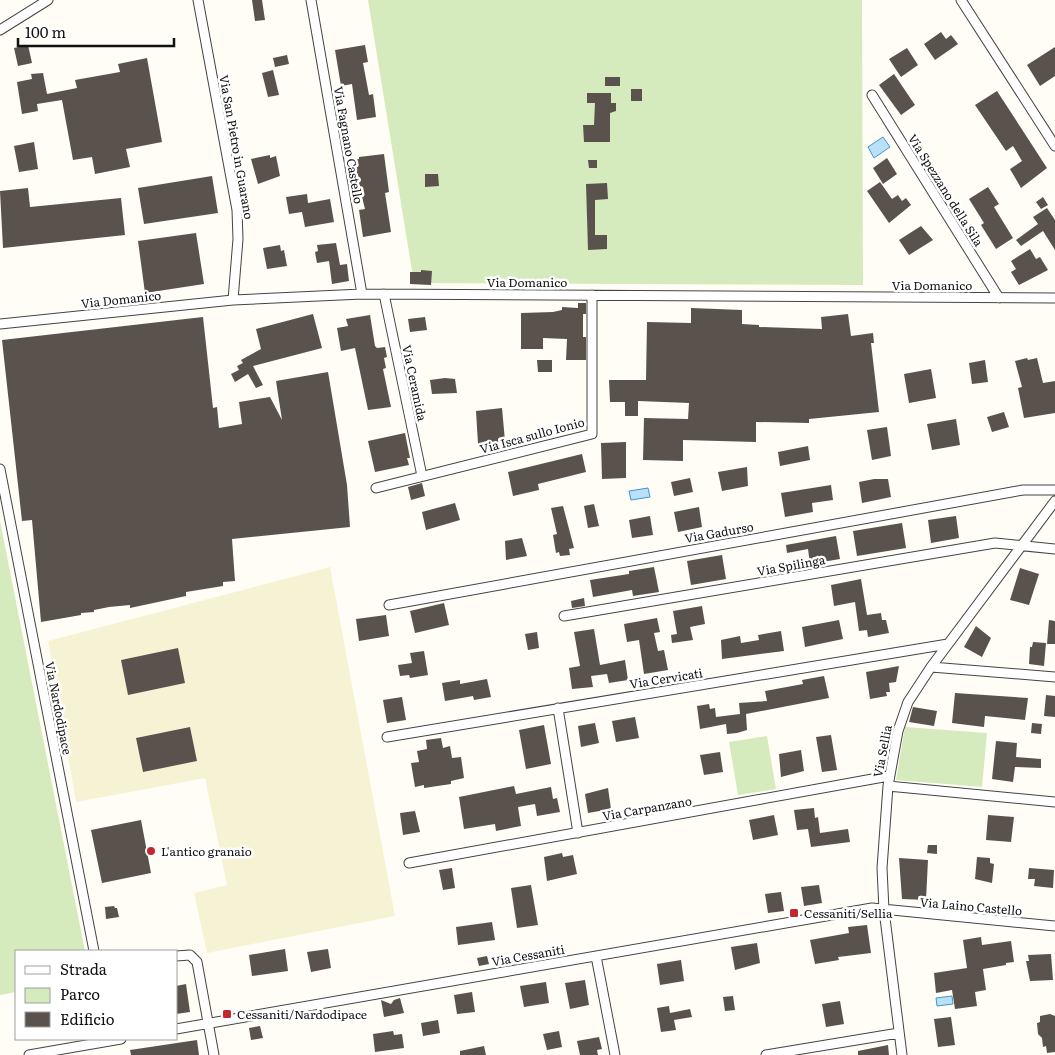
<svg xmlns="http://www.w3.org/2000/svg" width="1055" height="1055" viewBox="0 0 1055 1055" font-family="Literata,serif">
	<rect width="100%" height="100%" fill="#fffdf5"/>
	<!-- farmland -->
	<path fill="#f6f3d4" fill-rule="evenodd" d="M330,567L395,916L207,953L194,893L227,885L205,778L76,802L48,641ZM178,648L185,683L128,695L121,660ZM190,727L197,761L143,771L136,738Z"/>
	<!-- green -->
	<path fill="#d5ebbd" d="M368,0H862L863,285L414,283Z
		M0,521L85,951H16V992L0,995Z
		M905,727L987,733L982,787L896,780Z
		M767,736L776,789L738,795L729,742Z"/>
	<!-- water -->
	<path fill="#b9e0f7" stroke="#3f96cf" d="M883,137L890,147L874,158L868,147Z
		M648,488L650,497L631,500L629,491Z
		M952,996L953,1004L937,1006L936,998Z"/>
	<!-- building -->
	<path fill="#5a524d" d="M252,0H262L265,20L255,21Z
		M941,32L946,39L951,35L958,44L935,60L924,44Z
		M28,45L32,63L18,66L14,48Z
		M365,45L368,62L363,63L369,95L373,94L376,117L357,120L352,84L341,86L335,50Z
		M1055,47V76L1040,86L1027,65Z
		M907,48L918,65L901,77L889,59Z
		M287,55L289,64L275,67L273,58Z
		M147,58L162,142L126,149L130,167L95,174L92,157L73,160L62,100L37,104L38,111L22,114L17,82L32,79L31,74L43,73L47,94L77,88L75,80L120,72L118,64Z
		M273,70L279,95L268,97L262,73Z
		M894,74L915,105L901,115L879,85Z
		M605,77H620V86H605Z
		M631,89H642V101H631Z
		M997,91L1047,168L1021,188L1010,169L1022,161L1013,146L1006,151L975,105Z
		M587,93H611V103H616V111L610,113V142H584L583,125H594L595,103H587Z
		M34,142L38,169L19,172L14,146Z
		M384,154L389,192L385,193L391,232L363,237L359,210L365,209L361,193L358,194L357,182H355L352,160L359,159V157Z
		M270,155V158L276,156L280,176L258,184L251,159Z
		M887,158L897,174L883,184L873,168Z
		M588,160H597V168H589Z
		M425,174H438L439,186L425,187Z
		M212,176L218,213L144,224L138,188Z
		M880,182L892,199L898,195L902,201L906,198L911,205L889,223L867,191Z
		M607,183L608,199L595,200V235H607V249L588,250L586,184Z
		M988,187L999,204L994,207L1013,238L996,249L981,225L984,223L969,199Z
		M28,188L30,207L121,198L125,235L3,248L0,191Z
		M307,194L308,203L330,199L334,222L305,227L302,212L289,214L286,197Z
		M1043,197L1048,205L1041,209L1036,202Z
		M1047,208L1055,220V250L1043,231L1021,246L1016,240L1038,224L1033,217Z
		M921,226L933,240L909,255L899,240Z
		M196,233L204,284L145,293L138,241Z
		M336,243L340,265L347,264L349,281L332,284L329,261L317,263L315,252L318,251L317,245Z
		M280,245L281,251L284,250L287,266L267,269L263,248Z
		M1030,249L1036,259L1040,257L1048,270L1019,285L1011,272L1016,269L1011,261Z
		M421,270L432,271L431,285L410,284V272H421Z
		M578,303H586V314H583V337H586V360H566L567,339L543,338V349H521V313L553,312L562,310V307L578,308Z
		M691,308L742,310V324L759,325V327L822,329L821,317L848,314L851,336L873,333L874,343H871L879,412L809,419V423L756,422V442L683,440V461L643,460L644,418L688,419L689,403L638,401V416H625V402H610L609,380H646L647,322L691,323Z
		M313,314L322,348L253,366L263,385L256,388L248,374L235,382L231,374L239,370L237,366L243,363L241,360L261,349L256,329Z
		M370,315L375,346L377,348L385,347L387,357L384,358L386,368L383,369L391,407L368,410L355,348L341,351L337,328L348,326L346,319Z
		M203,317L213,408L217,407L219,428L242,424L239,402L270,397L282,420L276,381L328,372L347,485L350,527L232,539L235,581L223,582V586L186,592V596L130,608V605L109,607L94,610V612L81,613V615L41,622L32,520L22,521L2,340Z
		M425,317L427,330L410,332L408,319Z
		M1027,358L1028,360L1037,358L1043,383L1055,381V413L1024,418L1018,388L1022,387L1015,361Z
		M537,360H552V372H538Z
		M985,360L988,382L972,384L969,363Z
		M931,369L936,398L909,403L904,374Z
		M445,378L455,379L457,393L432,394L430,380Z
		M502,408L505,441L478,444L476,411Z
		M1004,412L1009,427L992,432L987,417Z
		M956,419L960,445L932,450L927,424Z
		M887,427L891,456L872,460L867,430Z
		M405,433L410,458H407L409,465L375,472L368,441Z
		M626,442V478L602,479L601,443Z
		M808,446L810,460L780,466L778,452Z
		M582,454L586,472L538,484L539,490L513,496L508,472Z
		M747,467L748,486L722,491L718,472Z
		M690,478L693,492L674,496L671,482Z
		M874,479H888L891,497L862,503L859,482Z
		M422,483L425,496L411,500L408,487Z
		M831,485L833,500L812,503L813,512L785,517L781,493Z
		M455,503L460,520L426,530L422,512Z
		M594,504L599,526L588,528L584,506Z
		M563,506L574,548L569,549L570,555L560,556L559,552L556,553L553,535L557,534L551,508Z
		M699,507L702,527L678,532L674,512Z
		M650,516L653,535L632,538L629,520Z
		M956,516L959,538L931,543L928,520Z
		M902,523L906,548L857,556L853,531Z
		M836,536L840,559L810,564L808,549L787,553L786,545Z
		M522,538L527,556L506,560L505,541Z
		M722,555L726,579L691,585L687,561Z
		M654,567L659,592L633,596L632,590L593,597L590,580L629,574V571Z
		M1020,568L1039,574L1029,605L1010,600Z
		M861,579L867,615L881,613L882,620H886L889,633L868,637L867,630L859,631L855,602L834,606L831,585Z
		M584,598L585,606L572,608L571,601Z
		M444,603L449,625L415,633L410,611Z
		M702,606L705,624L690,627L693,640L672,643L671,635L677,634L673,611Z
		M386,615L389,636L359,641L356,619Z
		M657,618L660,632L654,633L658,651L664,650L668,670L644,674L639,640L627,642L624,624Z
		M839,620L843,639L805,647L802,627Z
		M1049,620L1055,621V644H1047Z
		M976,626L991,638L982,657L964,647Z
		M594,629L600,665L625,660L628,680L609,683L607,674L591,676L593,687L572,689L569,668L580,666L574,632Z
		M781,631L784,651L722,659L721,640L740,636L741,643L759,640L758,635Z
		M537,632L539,648L528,650L525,634Z
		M1033,642L1046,643L1044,666L1029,664L1030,647H1032Z
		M178,648L185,683L128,695L121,660Z
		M424,651L428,675L410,678L409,675L400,676L398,665L412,663L410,653Z
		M899,666L896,682L889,683L890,692H886L887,696L870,699L866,672Z
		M824,676L829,698L746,714L747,730L737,733L727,734L726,724L700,729L697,706L709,704L710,709L715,708L716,717L740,714L739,703L767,701L765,691L803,684L802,680Z
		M487,679L491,697L474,700L473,696L445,701L442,683L460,680V684Z
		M955,693L1028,698L1025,720L985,716L984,727L952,723Z
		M1046,695L1055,696V717L1044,716Z
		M402,697L406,720L387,723L383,700Z
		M913,707L937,711L934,726L909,722Z
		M635,717L639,738L616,742L612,721Z
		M595,723L599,743L581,747L578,726Z
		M1032,723L1042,724L1041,734L1031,733Z
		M544,725L551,764L526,769L519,730Z
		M190,727L197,761L143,772L136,738Z
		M831,735L837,770L822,772L816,737Z
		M441,738L443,748L450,746L452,758L461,757L464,778L451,781V784L424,788V785L415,787L411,763L419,762L417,751L427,749L426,740Z
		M996,741L1017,743L1016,757L1041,759V768L1015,767L1013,782L992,779Z
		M801,750L804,771L781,777L779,754Z
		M720,752L723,772L704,775L700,755Z
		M514,786L516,794L551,787L553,799L557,798L560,812L537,816L535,804L518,807L521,826L496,831L495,824L464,829L459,797Z
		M608,788L611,809L588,813L585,794Z
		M814,808L815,818L818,817L820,833L848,829L850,842L811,847L808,829L797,830L794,810Z
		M415,811L420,832L403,835L400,813Z
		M774,815L778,835L753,840L749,820Z
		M988,815L1014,817L1011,842L986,840Z
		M141,820L151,873L102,883L91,830Z
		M928,845H937V854L927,853Z
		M562,853L563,857L573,855L577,874L547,881L544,857Z
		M977,857L990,858V863L994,864L992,883L975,879Z
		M899,858L928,860L926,900L902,899Z
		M452,868L455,888L443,890L439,870Z
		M1029,868L1054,870L1053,888L1034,886L1035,879H1028Z
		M531,885L538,925L517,928L511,888Z
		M819,885L822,903L804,906L801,887Z
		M781,892L784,911L768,913L765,894Z
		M114,906L115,908H117L119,917L106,919L105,907Z
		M492,922L495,940L458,945L456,927Z
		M867,925L871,953L838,957L839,960L815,964L810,940L849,933L848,927Z
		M981,937L982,945L1011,941L1014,962L1006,963V965L983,969L986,990L975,992L977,1006L955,1009L952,990L936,993L934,973L967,968L963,940Z
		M757,943L760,963L735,970L731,947Z
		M285,949L288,971L252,976L249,955Z
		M328,949L331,968L311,972L307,952Z
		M1051,954L1053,980L1030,981L1026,961H1029L1028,955Z
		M487,956L489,964L479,966L477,958Z
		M681,960L684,981L660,985L657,964Z
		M585,980L589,1005L570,1009L565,983Z
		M546,982L549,1003L524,1007L520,986Z
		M186,984L190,1012L176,1014V986Z
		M472,992L475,1012L457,1014L454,995Z
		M733,996L735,1010L725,1011L723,997Z
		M400,998L404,1013L384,1017L381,1000L391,1004L394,1000Z
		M840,1001L844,1024L826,1027L822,1004Z
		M669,1006L670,1013L690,1009L692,1017L674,1020L676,1030L661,1032L657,1008Z
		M1050,1014L1055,1016V1052L1047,1053L1046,1046L1043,1047L1042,1038L1038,1034L1037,1023L1040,1022V1016Z
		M951,1017L955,1045L938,1047L934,1019Z
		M438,1020L440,1033L423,1036L421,1023Z
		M260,1026L263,1038L251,1040L249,1028Z
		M393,1031L394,1035L402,1034L404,1048L375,1052L373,1034Z
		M559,1031L562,1047L547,1050L543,1034Z
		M599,1037L602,1049L597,1050L598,1055H580L577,1041Z
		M197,1040L199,1055H131L130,1050Z
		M888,1045L889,1055H858V1051Z
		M484,1046L486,1055H460V1051Z"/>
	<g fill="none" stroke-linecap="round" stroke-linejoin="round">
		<defs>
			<path id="street" d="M198,0L237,210L238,239L233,300
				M311,0L362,294
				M961,0L1055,146
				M0,30L48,0
				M872,95L999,298
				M384,294L422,476
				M0,324L233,300L362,294L1055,298
				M0,469L94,951
				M376,488L592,434V295
				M389,605L1023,490H1055
				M564,616L995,543L1055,549
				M931,667L1055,677
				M558,708L578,833
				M387,737L948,644
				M888,786L1055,802
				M409,863L889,776
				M176,956L190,955L197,962L214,1055
				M596,956L615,1055
				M176,1029L872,908L1055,926
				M29,1055L121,1039
				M766,1055L899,1033
				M902,1055L884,910L882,868L888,786L898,731L908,702L931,667L1055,501"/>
		</defs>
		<!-- street casing -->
		<use href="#street" stroke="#444" stroke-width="11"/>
		<!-- street -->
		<use href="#street" stroke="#fff" stroke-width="9"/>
	</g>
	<!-- markers -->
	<g fill="#c4262e" stroke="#fff" stroke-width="2">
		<circle cx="151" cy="851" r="5"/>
		<rect x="789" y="908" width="10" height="10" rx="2.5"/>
		<rect x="222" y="1009" width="10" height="10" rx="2.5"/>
	</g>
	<g text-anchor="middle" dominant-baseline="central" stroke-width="5" stroke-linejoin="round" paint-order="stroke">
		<!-- street labels -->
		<g font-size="12" fill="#111" stroke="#fff">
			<text transform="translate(349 145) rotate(80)">Via Fagnano Castello</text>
			<text transform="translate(237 147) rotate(80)">Via San Pietro in Guarano</text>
			<text transform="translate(946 190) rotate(58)">Via Spezzano della Sila</text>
			<text x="527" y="282">Via Domanico</text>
			<text x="932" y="285">Via Domanico</text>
			<text transform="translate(121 299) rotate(-6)">Via Domanico</text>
			<text transform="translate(415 383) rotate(78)">Via Ceramida</text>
			<text transform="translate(532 435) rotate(-15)">Via Isca sullo Ionio</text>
			<text transform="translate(719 532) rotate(-10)">Via Gadurso</text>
			<text transform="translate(791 565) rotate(-10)">Via Spilinga</text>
			<text transform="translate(666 678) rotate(-9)">Via Cervicati</text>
			<text transform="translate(59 708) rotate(79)">Via Nardodipace</text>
			<text transform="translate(882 751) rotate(-79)">Via Sellia</text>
			<text transform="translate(647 808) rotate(-10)">Via Carpanzano</text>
			<text transform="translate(971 906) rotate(5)">Via Laino Castello</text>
			<text transform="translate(528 955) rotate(-10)">Via Cessaniti</text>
		</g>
		<!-- poi labels -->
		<g font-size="12" fill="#111" stroke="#fff" text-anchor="start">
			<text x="161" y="851">L'antico granaio</text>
			<text x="804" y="913">Cessaniti/Sellia</text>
			<text x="237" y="1014">Cessaniti/Nardodipace</text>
		</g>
	</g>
	<!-- legend -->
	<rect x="15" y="950" width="162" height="90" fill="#ffffff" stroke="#a0a0a0"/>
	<rect x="25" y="966" width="25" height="8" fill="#ffffff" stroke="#a0a0a0"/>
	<text x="60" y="975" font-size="15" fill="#111111">Strada</text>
	<rect x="25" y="988" width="25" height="15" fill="#d5ebbd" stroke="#a0a0a0"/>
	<text x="60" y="1000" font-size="15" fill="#111111">Parco</text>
	<rect x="25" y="1012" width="25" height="15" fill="#5a524d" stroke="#a0a0a0"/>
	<text x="60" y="1025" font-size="15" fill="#111111">Edificio</text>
	<!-- scale -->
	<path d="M18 38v8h156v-8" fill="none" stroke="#111111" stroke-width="2.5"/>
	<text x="25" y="38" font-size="15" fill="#111111" stroke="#ffffff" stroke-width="4" paint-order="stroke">100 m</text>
</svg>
